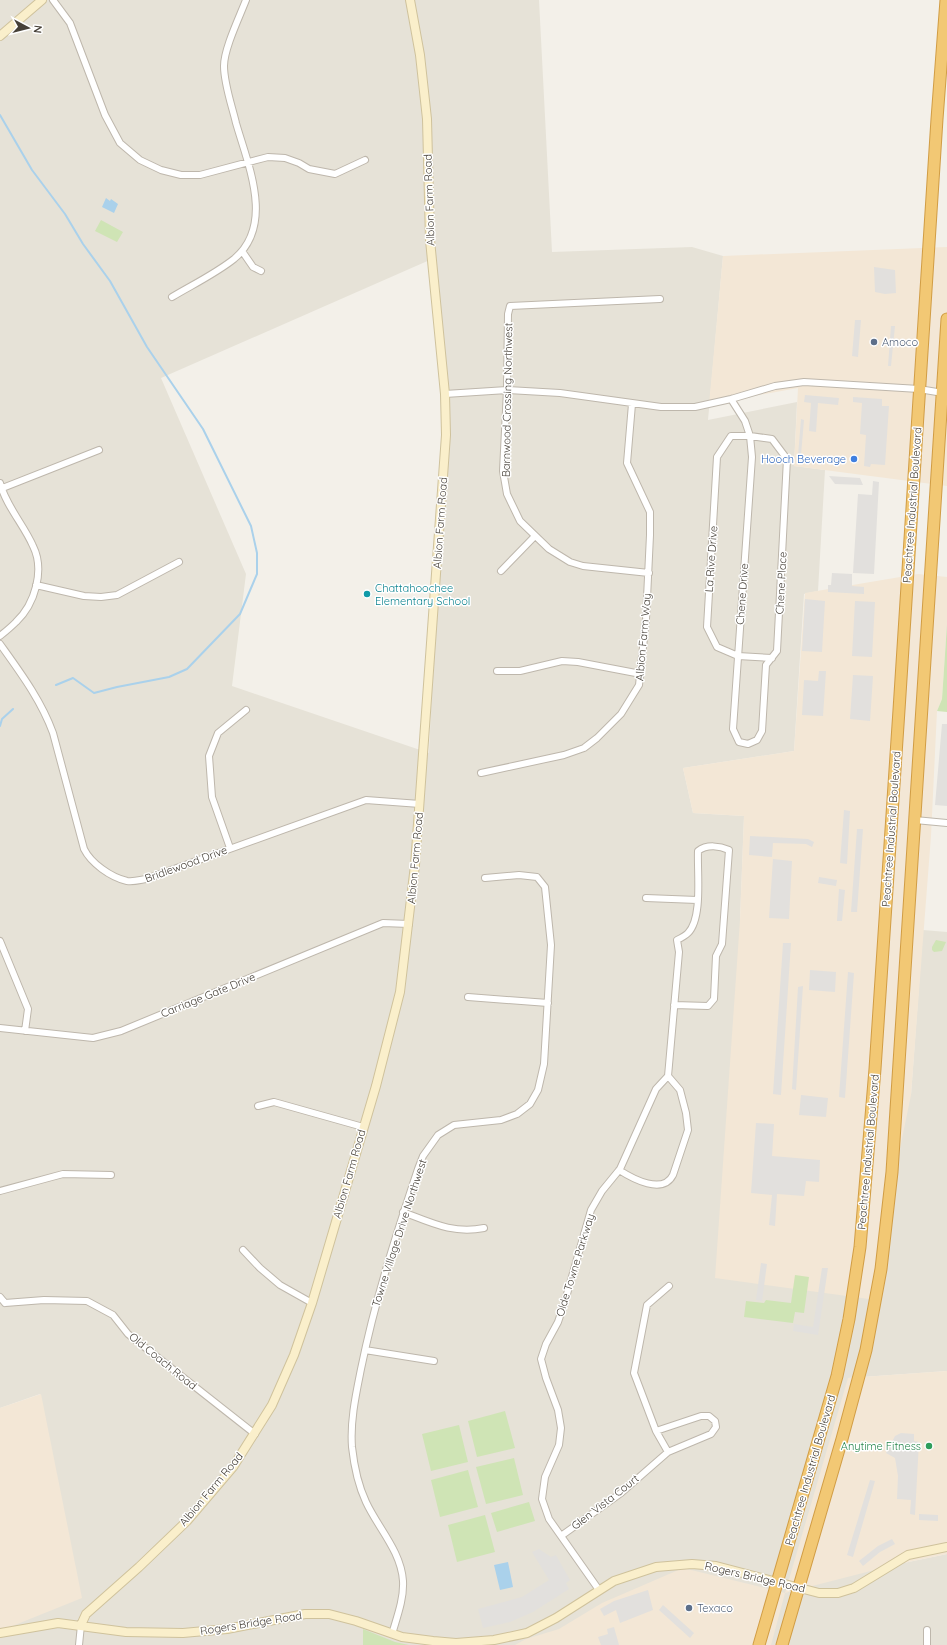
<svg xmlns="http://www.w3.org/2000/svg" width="947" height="1645" viewBox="0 0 947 1645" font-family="Quicksand,sans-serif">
	<rect width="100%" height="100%" fill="#f3f0e9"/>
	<!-- residential -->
	<path fill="#e6e2d7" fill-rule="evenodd" d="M0,0H539L552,252L692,247L723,256L708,420L797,402L794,466L825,470L818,591L804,594L794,751L683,768L693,813L744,816L740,920L911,1095L923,930L947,932V1371L848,1378L894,1565L947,1554V1645H0V1631L40,1394L0,1408ZM432,259L445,398L429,753L232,686L246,574L161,378Z"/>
	<!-- commercial -->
	<path fill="#f3e7d6" d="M947,247V486L794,466L798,388L709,404L723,256Z
		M918,574L947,577V624L942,699L937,711L931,836L911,1095L869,1299L715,1278L740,920L744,816L693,813L683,768L794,751L805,593Z
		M947,1371V1554L894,1565L785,1593L771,1645H515L526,1639L559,1629L602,1603L683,1568L785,1593L848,1378Z
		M41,1394L82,1598L0,1631V1408Z"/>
	<!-- green -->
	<path fill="#cfe4b5" d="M101,220L123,232L117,242L95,231Z
		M947,624V712L937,711L942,699Z
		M936,940L946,942L942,951L934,952L932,950V947Z
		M795,1275L809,1277L804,1313L795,1312L793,1323L744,1317L746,1301L764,1303L766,1300L791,1303Z
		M505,1411L515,1448L477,1457L468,1421Z
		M459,1425L468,1462L431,1471L422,1434Z
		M514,1458L523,1495L486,1504L476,1467Z
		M468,1470L478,1507L440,1517L431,1480Z
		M529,1502L535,1521L497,1532L491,1513Z
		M485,1515L495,1552L457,1562L448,1525Z
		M363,1629L395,1642L409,1645H363Z"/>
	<!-- parking -->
	<path fill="#e2e0dd" d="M874,267L895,270L896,293L885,294L875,292Z
		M855,320H861L858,357L852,356Z
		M891,326H895L891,366H888Z
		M805,395L839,398L838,405L818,403L816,432L809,431L811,403L804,402Z
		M853,397L882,399V406H889L885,465L871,464L870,467L864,466L866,435L860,434L862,403L853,402Z
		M801,419L804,420L801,455H798Z
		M829,476L860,478L863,485L835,484Z
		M873,481L879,482L874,574L853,573L858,494L872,495Z
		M832,573L852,574V586L864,587V594L828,592V585H831Z
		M805,599L825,601L822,652L802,651Z
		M855,601L875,602L872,657L852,656Z
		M819,671H826L823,716L802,715L804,680L818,681Z
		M853,675L873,676L870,721L850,719Z
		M942,724H947V806L935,805Z
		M844,810L850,811L847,864L840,863Z
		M857,829H863L857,912H851Z
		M750,836L808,839L814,842L812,847L806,844L773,843L772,857L749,855Z
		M773,859L792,861L789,919L769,918Z
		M819,877L837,880L836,886L818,883Z
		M839,889L845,890L842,921H837Z
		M783,943H791L781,1095L773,1094Z
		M810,970L836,972L835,992L809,990Z
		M848,972L854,973L845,1098L839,1097Z
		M803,986L796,1090L792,1089L798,987Z
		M801,1095L828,1098L826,1117L799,1115Z
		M756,1123L774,1124L772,1156L820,1160L819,1182L806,1181L804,1196L777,1194L775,1226L769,1225L772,1195L751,1193Z
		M761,1263L767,1264L762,1301L756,1300Z
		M822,1268H828L818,1335L793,1331L794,1324L813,1327Z
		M901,1433L914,1434V1441L919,1442L915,1515L910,1514L911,1500L897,1499L898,1476L895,1458L886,1453L895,1436Z
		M870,1480L875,1481L853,1557L847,1555Z
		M919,1514L938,1515V1521L919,1520Z
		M892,1539L895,1544L880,1552L863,1566L859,1561L878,1546Z
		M539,1549L551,1557L556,1555L570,1580L566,1583L569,1589L533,1612L510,1622L483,1628L478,1609L522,1597L549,1580L532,1552Z
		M648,1590L653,1610L620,1623L616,1610L604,1616L600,1609L614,1601Z
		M663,1605L694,1633L690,1638L659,1610Z
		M614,1627L619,1645H601L598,1637L608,1634L607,1629Z"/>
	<!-- water -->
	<path fill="#aad1eb" d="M106,198L110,201L111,199L118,204L114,213L102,207Z
		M508,1562L513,1587L500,1590L494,1565Z"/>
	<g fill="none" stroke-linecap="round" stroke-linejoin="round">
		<!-- stream -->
		<path stroke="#aad1eb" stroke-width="2" d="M0,115L32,170L65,214L83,244L110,281L147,347L203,429L251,526L257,553V574L240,614L187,669L169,677L117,687L94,693L73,678L56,685
			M0,726L2,719L13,709"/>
		<defs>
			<path id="street" d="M53,0L70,23L105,115L120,143L140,160L161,170L181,175H200L268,157L285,158L299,163L309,169L335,174L365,160
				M242,251L253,267L261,271
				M172,297C192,285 215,274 234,259C275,225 248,165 236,123C232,106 224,84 224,66C224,49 239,18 246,0
				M445,394L507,390L560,393L661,407H695L731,399L775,386L804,382L919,389L943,393
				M731,399L745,421L750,436L752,457L733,729L739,742L748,744L757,740L762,731L766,665L777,651L787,459L772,439L750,436H731L717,457L707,627L717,647L738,656L772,658
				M0,483C6,506 24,525 33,546C45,570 35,604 16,622C11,627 5,632 0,636
				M0,489L99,450
				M501,571L535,536
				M649,573L583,566L570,562L549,549L520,521L507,494L503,471L507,390L508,314L510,306L660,299
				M36,585L84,596L101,597L117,595L179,562
				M0,644C20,672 41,700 53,733L84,849C91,863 110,877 127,881C133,882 140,880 146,879L366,800L420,804
				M497,671H520L562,661L578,662L641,674
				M481,773L564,755L584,748L597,738L621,714L639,685L646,619L650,535V512L627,463L632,404
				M915,820L947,823
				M230,848L212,797L209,756L218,733L246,710
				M646,898L697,900
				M0,941L28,1009L25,1031
				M468,997L548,1003
				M0,1028L93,1038L121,1031L383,923L409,924
				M258,1106L274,1102L363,1127
				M619,1170C633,1179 663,1195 673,1175L688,1130L686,1113L680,1090L668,1076
				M0,1191L63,1174L111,1175
				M403,1212C432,1223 453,1234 484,1228
				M243,1250L260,1268L280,1285L312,1303
				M0,1297L5,1303
				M5,1303L44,1300L87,1301L113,1315L128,1334L255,1434
				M365,1350L434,1361
				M656,1431L701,1416H709L715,1421L716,1427L711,1434L668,1452
				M561,1536L621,1493L668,1452L656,1431L634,1373L647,1305L669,1286
				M599,1590L549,1519L542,1499L545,1477L559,1445L561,1428L558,1410L546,1378L541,1359L546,1344L558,1322L565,1301L591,1210L602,1191L620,1169L656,1089L668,1076L669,1065L679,952L677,940C681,938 685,936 688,933C703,918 697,872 698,851C707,844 720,846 729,850L722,944L716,956L714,999L708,1006L674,1005
				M927,1630V1645
				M392,1634C397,1617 404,1599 403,1581C401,1551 378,1528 366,1502C358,1485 354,1465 352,1447C350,1421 356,1394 361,1369C375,1300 396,1235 418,1169L423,1156L438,1135L454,1125L501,1120L517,1114L530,1104L538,1090L544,1064L551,945L545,887L537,877L519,875L485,878
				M79,1645L81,1625"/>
			<path id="secondary" d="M0,36L42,0
				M81,1625L86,1614L139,1567L187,1521L233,1467L272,1405L294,1355L312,1303L376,1086L400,992L415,865L446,435L445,394L430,240L427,119L420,55L410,0
				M0,1633L58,1623L126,1632L183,1633L227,1629L305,1614H329L356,1621L402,1637L433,1641L456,1643L494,1640L527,1633L556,1618L614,1581L656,1567L692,1564L716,1566L819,1593H838L854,1588L908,1555L947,1547"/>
			<path id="highway" d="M759,1645L837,1376L849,1319L860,1247L875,1069L899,710L937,119L946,0
				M782,1645L842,1439L866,1350L881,1269L892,1172L895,1125L947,319"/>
		</defs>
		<!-- street casing -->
		<use href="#street" stroke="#beb7ac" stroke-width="8"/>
		<!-- secondary casing -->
		<use href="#secondary" stroke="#cfc29c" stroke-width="10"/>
		<!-- highway casing -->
		<use href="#highway" stroke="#d19d45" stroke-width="13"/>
		<!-- street -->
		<use href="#street" stroke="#fff" stroke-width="6"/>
		<!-- secondary -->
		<use href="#secondary" stroke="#faefcb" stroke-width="8"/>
		<!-- highway -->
		<use href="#highway" stroke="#f2c874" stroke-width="11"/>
	</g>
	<!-- markers -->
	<g fill="#5c6f8a" stroke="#fff" stroke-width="1.5">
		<circle cx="874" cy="342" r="4"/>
		<circle cx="689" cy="1608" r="4"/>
	</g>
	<circle fill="#3f7fe0" stroke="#fff" stroke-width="1.5" cx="854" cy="459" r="4"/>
	<circle fill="#0f9aa8" stroke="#fff" stroke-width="1.5" cx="367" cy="594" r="4"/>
	<circle fill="#2e9e5b" stroke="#fff" stroke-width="1.5" cx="929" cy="1446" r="4"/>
	<g text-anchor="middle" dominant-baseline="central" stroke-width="3" stroke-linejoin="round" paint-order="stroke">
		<!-- street labels -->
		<g font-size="11" fill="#464038" stroke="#fff">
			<text transform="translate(429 200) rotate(-92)">Albion Farm Road</text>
			<text transform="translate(507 400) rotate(-89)">Barnwood Crossing Northwest</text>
			<text transform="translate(912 505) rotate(-86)">Peachtree Industrial Boulevard</text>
			<text transform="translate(440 523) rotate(-86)">Albion Farm Road</text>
			<text transform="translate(711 559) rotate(-86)">La Rive Drive</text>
			<text transform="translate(781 583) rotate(-87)">Chene Place</text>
			<text transform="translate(742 594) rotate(-86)">Chene Drive</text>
			<text transform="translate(643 637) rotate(-85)">Albion Farm Way</text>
			<text transform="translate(891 829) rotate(-86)">Peachtree Industrial Boulevard</text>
			<text transform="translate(415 858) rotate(-85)">Albion Farm Road</text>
			<text transform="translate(186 864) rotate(-20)">Bridlewood Drive</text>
			<text transform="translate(208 995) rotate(-22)">Carriage Gate Drive</text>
			<text transform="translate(868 1152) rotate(-85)">Peachtree Industrial Boulevard</text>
			<text transform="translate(349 1174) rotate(-74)">Albion Farm Road</text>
			<text transform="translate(399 1233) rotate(-72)">Towne Village Drive Northwest</text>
			<text transform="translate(575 1265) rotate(-73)">Olde Towne Parkway</text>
			<text transform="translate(163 1361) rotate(39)">Old Coach Road</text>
			<text transform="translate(810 1470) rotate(-74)">Peachtree Industrial Boulevard</text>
			<text transform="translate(211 1489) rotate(-50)">Albion Farm Road</text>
			<text transform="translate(605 1502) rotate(-38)">Glen Vista Court</text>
			<text transform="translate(755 1577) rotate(13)">Rogers Bridge Road</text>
			<text transform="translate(251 1623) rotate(-9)">Rogers Bridge Road</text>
		</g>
		<!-- service labels -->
		<g font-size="11" fill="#4e5e75" stroke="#fff" text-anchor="start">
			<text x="882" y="342">Amoco</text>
			<text x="697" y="1608">Texaco</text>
		</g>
		<!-- shop labels -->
		<g font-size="11" fill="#366cbe" stroke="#fff" text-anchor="end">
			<text x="846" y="459">Hooch Beverage</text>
		</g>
		<!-- culture labels -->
		<g font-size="11" fill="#0d838f" stroke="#fff" text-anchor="start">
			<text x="375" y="588">Chattahoochee<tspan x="375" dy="13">Elementary School</tspan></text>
		</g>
		<!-- leisure labels -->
		<g font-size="11" fill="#27864d" stroke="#fff" text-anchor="end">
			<text x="921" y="1446">Anytime Fitness</text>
		</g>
	</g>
	<!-- north arrow -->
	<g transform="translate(28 28) rotate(97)" stroke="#ffffff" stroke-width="3" paint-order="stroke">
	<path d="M0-3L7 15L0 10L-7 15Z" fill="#464038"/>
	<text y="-6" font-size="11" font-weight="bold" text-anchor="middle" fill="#464038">N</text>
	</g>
</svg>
